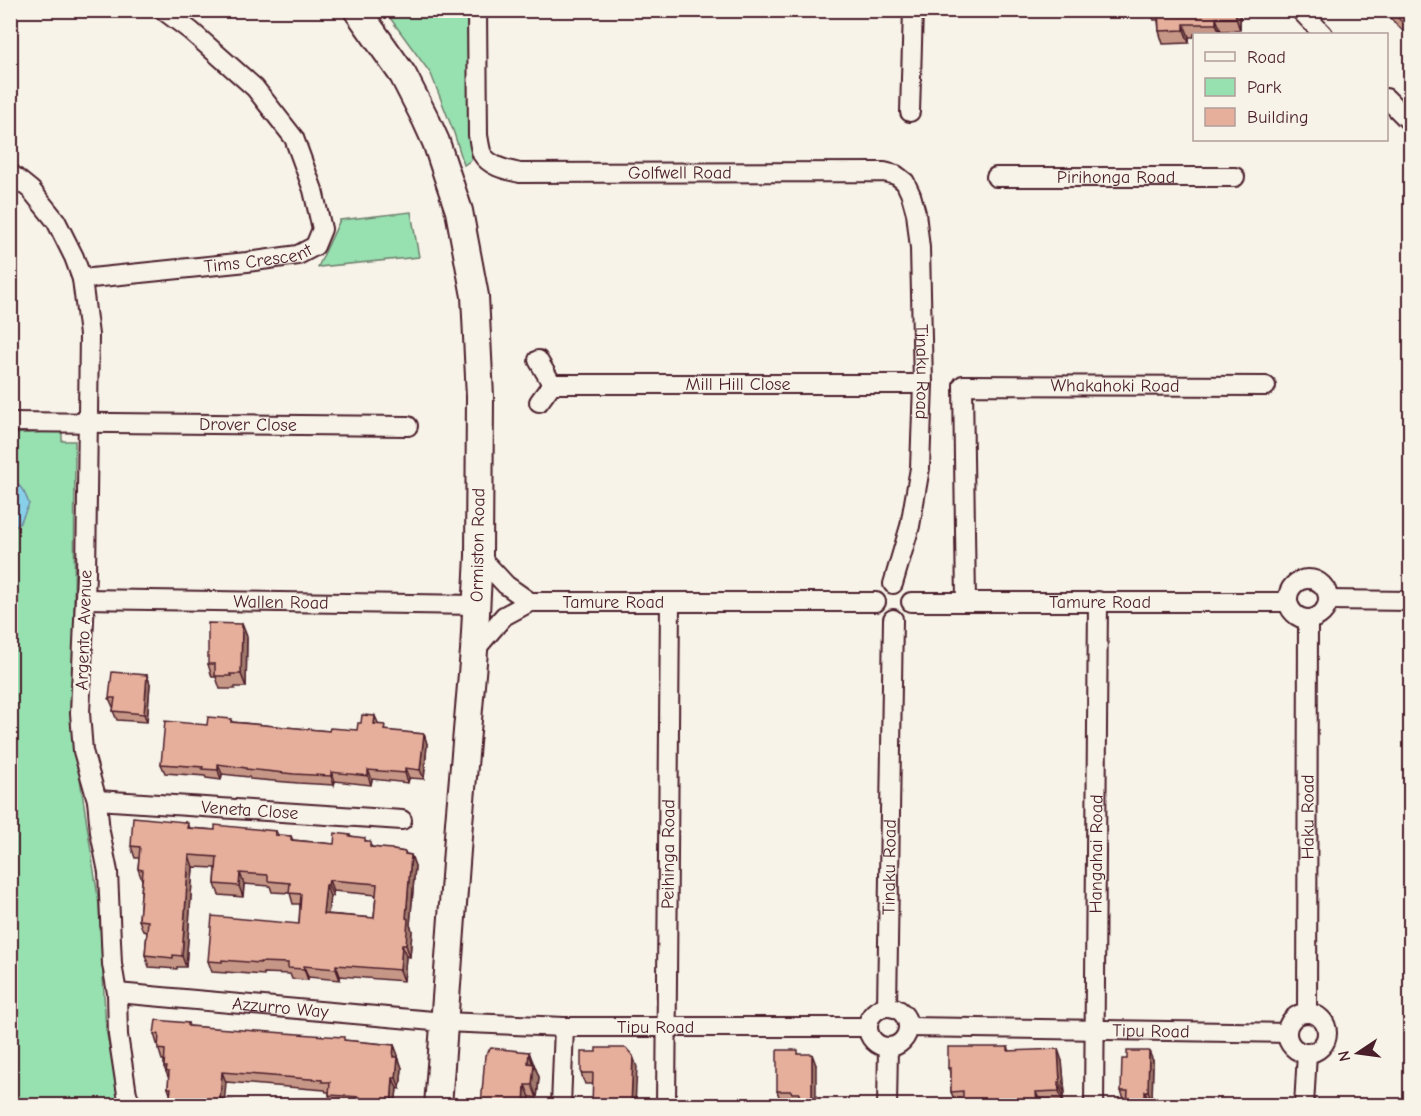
<svg xmlns="http://www.w3.org/2000/svg" width="1421" height="1116" viewBox="0 0 1421 1116" font-family="'Comic Neue',sans-serif">
	<rect width="100%" height="100%" fill="#f7f3e8"/>
	<filter id="ink" filterUnits="userSpaceOnUse"><feTurbulence type="fractalNoise" baseFrequency=".0167" numOctaves="2"/><feDisplacementMap in="SourceGraphic" scale="12" xChannelSelector="R" yChannelSelector="G"/><feConvolveMatrix kernelMatrix="1 2 1 2 8 2 1 2 1" color-interpolation-filters="sRGB"/></filter>
	<g filter="url(#ink)">
		<!-- green -->
		<path fill="#97e0b0" stroke="#70806e" stroke-width="1.5" d="M385,11H467L471,160L464,165L454,133L431,74Z
			M411,212L419,257L318,267L340,220Z
			M62,431V441H75L74,631L71,719L99,904L106,1030L123,1105L11,1106V434Z"/>
		<!-- water -->
		<path fill="#88d0e9" stroke="#6f899d" stroke-width="1.5" d="M11,481C21,483 26,495 29,504L20,523L11,530Z"/>
		<g fill="none" stroke-linecap="round" stroke-linejoin="round">
			<defs>
				<g id="minor">
					<path id="s1" d="M477,10L478,135C479,141 480,149 482,154C490,167 507,170 520,173L884,172L896,175L905,182L911,195L916,213L920,248L923,384L920,468L910,526L893,584"/>
					<path d="M1300,10L1323,34"/>
					<path d="M1386,98L1410,122"/>
					<path d="M910,112L913,10"/>
					<path d="M10,173L31,190L56,221L74,257L82,279L89,335L86,574L80,713L83,751L97,800L100,832L108,872L112,964L117,993L118,1035L127,1094L132,1106"/>
					<path id="s2" d="M996,177H1235"/>
					<path id="s3" d="M82,279L247,262L298,255L315,246L322,229L313,190L294,138L255,88L191,31L163,10"/>
					<path d="M538,360L552,384L539,402"/>
					<path id="s4" d="M552,384H923"/>
					<path id="s5" d="M10,422L408,426"/>
					<path d="M479,556L506,585L530,602"/>
					<circle cx="1308" cy="599" r="20"/>
					<path id="s6" d="M85,599L477,605"/>
					<path d="M1328,600L1410,601"/>
					<path id="s7" d="M911,602H1288"/>
					<path id="s8" d="M966,602L963,385L1266,386"/>
					<path id="s9" d="M474,651L504,616L530,602H876"/>
					<path id="s10" d="M97,800L402,820"/>
					<path id="s11" d="M117,993L444,1022L564,1027H868"/>
					<path id="s12" d="M887,1007L893,619"/>
					<circle cx="888" cy="1027" r="20"/>
					<path id="s13" d="M1307,1013L1308,619"/>
					<circle cx="1307" cy="1033" r="20"/>
					<path id="s14" d="M908,1027L1287,1033"/>
					<path d="M561,1106L564,1027"/>
					<path id="s15" d="M666,1106L670,602"/>
					<path d="M887,1106L888,1047"/>
					<path id="s16" d="M1094,1106L1098,601"/>
					<path d="M1304,1106L1307,1053"/>
				</g>
				<path id="secondary" d="M357,10L403,75L426,120L436,142L459,211L475,296L480,397L479,556L474,651L459,823L438,1106"/>
			</defs>
			<!-- minor casing -->
			<use href="#minor" stroke="#4a1f2b" stroke-width="22"/>
			<!-- secondary casing -->
			<use href="#secondary" stroke="#4a1f2b" stroke-width="30"/>
			<!-- minor -->
			<use href="#minor" stroke="#f7f3e8" stroke-width="18"/>
			<!-- secondary -->
			<use href="#secondary" stroke="#f7f3e8" stroke-width="26"/>
		</g>
		<!-- wall -->
		<path fill="#c69686" stroke="#4a1f2b" stroke-width="1.5" fill-rule="evenodd" d="M1150,10H1240V30L1221,31V34H1194V37H1189V43L1163,44L1159,31L1158,20H1154Z
			M1382,10H1410L1408,36Z
			M242,624L247,637L246,687H235V689H220L216,677H212L208,664Z
			M147,675L150,684L147,722L117,720L113,711L114,707H113L109,698Z
			M232,722L329,731L357,730L378,725L386,731L424,734L427,744L424,779L409,778L408,783L372,779L371,785L335,781L334,785L298,783L250,779L249,777L222,774L221,780L206,778L205,776L165,773L161,764L207,725Z
			M185,822L190,828L215,830L276,831L278,835L291,836L293,840L334,844L350,835L351,836L367,841L372,847L405,852L406,854L411,855L415,866L410,925L412,930L410,957L406,956L404,981L340,976V980L308,977V980L292,979L290,974L264,973V975L226,972V973L212,972L208,961L299,924L300,904H293L290,893L272,892L270,886L244,884L243,897L219,895L215,884L216,868L193,867L186,967H177V969L149,967L145,955L147,932L143,931L139,920L142,880L138,869L139,858H135L131,846ZM333,891L376,895L374,918L328,914L330,896H333Z
			M188,1023L189,1026L394,1045L402,1068L400,1089L397,1088L395,1106L333,1105L329,1095V1092H326L325,1090L226,1082L170,1094L168,1088L169,1079L164,1067V1060H162L154,1034Z
			M1008,1047L1010,1051L1062,1061L1065,1094L1063,1095V1103L1041,1104V1106H965L964,1104H956L951,1092V1074L948,1068Z
			M529,1052L539,1077L537,1098L530,1097L529,1106H481Z
			M799,1054L816,1065L799,1104H795V1102H781L777,1091Z
			M1153,1061L1152,1101H1149V1106H1127V1101H1125L1121,1091Z
			M637,1067L593,1084H585L581,1073Z"/>
		<!-- shaded-wall -->
		<path fill="#a17a6d" stroke="#4a1f2b" stroke-width="1.5" d="M1235,10H1240V30L1236,18Z
			M1410,17V34L1408,36L1404,24Z
			M1216,18L1221,31V34L1216,24Z
			M1184,24L1189,37V43L1184,30Z
			M242,624L247,637L246,687L241,674Z
			M147,675L150,684L147,722L144,714Z
			M375,716L379,725L374,724Z
			M424,734L427,744L424,779L420,770Z
			M218,764L222,774L221,780L218,770Z
			M405,768L409,778L408,783L405,773Z
			M368,770L372,779L371,785L368,776Z
			M331,772L335,781L334,785L331,776Z
			M189,855L193,867L186,967L182,956Z
			M411,855L415,866L410,925L412,930L410,957L406,945V918Z
			M240,873L244,884L243,897L239,886Z
			M329,880L333,891V896L328,885Z
			M326,885L330,896L327,925L323,914Z
			M402,945L406,956L404,981L400,970Z
			M336,965L340,976V980L336,969Z
			M304,966L308,977V980L304,969Z
			M394,1045L398,1055L397,1067L393,1057Z
			M1058,1049L1062,1061L1065,1094L1060,1082Z
			M1149,1051L1153,1061L1152,1101L1148,1091Z
			M529,1052L533,1065L528,1063Z
			M812,1054L816,1065V1106H812Z
			M633,1056L637,1067L635,1106H631Z
			M398,1057L402,1068L400,1089L396,1078Z
			M534,1064L539,1077L537,1098L532,1085Z
			M222,1072L226,1082L224,1106L220,1100Z
			M393,1078L397,1088L395,1106H391Z
			M1058,1082L1063,1095V1103L1059,1091Z
			M525,1085L530,1097L529,1106H524Z
			M1145,1091L1149,1101V1106H1145Z
			M1036,1092L1041,1104V1106H1037Z"/>
		<!-- building -->
		<path fill="#e6af9c" stroke="#4a1f2b" stroke-width="1.5" fill-rule="evenodd" d="M1158,10H1235L1236,18H1216V24H1184V30L1159,31Z
			M1390,10H1410V17L1404,24Z
			M208,623L242,624L241,674H230L231,676H215V664H208Z
			M112,672L147,675L144,714L113,711L115,698H109Z
			M362,715L375,716L374,724L385,725L384,730L424,734L420,770L405,768V773L368,770V776L331,772V776L294,774L246,769V768L218,764V770L202,769L203,767L161,764L165,721L207,725L208,717L232,719L231,722L329,731L330,728L357,730L358,723H361Z
			M133,817L185,822L184,823H188L187,828L215,830V825L276,831L275,835L291,836V840L334,844L335,833L350,835V836L365,838V841H370V847L392,849L393,850L405,852V854L411,855L406,918L408,919L406,945H402L400,970L336,965V969L304,966V969L288,968V963L260,962V963L222,960V962L208,961L212,916L299,924L301,894L289,893L290,883L268,881V875L240,873L239,886L215,884L217,857L189,855L182,956L173,955V958L145,955L148,921L139,920L143,870L138,869L140,847L131,846ZM329,880L377,884L374,918L323,914L326,885H328Z
			M156,1020L188,1023V1026L326,1036L344,1037V1040L394,1045L393,1057H398L396,1078H393L391,1106H359L360,1097L329,1095L330,1082H322V1080L222,1072L220,1100L233,1101V1106H169L171,1088H168L169,1072L166,1071L167,1067H164L165,1050L158,1049L159,1034H154Z
			M948,1047H1008V1051L1058,1049L1060,1082H1058L1059,1091L1036,1092L1037,1106H1006V1100L963,1101V1091L951,1092V1068H948Z
			M491,1048L529,1052L528,1063L534,1064L532,1085H525L524,1106H481L485,1055Z
			M596,1048H626L633,1056L631,1106H592L593,1073H581V1052H596Z
			M777,1050H798V1054H812V1106H799V1093H792L791,1091H777Z
			M1127,1051H1149L1148,1091H1145V1106H1127L1128,1091H1121L1122,1059H1127Z"/>
	</g>
	<g text-anchor="middle" dominant-baseline="central" stroke-width="4.5" stroke-linejoin="round" paint-order="stroke">
		<!-- street labels -->
		<g font-size="18" fill="#4a1f2b" stroke="#f7f3e8">
			<text stroke="none"><textPath href="#s1" startOffset="348">Golfwell Road</textPath></text>
			<text stroke="none"><textPath href="#s2" startOffset="120">Pirihonga Road</textPath></text>
			<text stroke="none"><textPath href="#s3" startOffset="177">Tims Crescent</textPath></text>
			<text stroke="none"><textPath href="#s1" startOffset="768">Tinaku Road</textPath></text>
			<text stroke="none"><textPath href="#s4" startOffset="186">Mill Hill Close</textPath></text>
			<text stroke="none"><textPath href="#s8" startOffset="369">Whakahoki Road</textPath></text>
			<text stroke="none"><textPath href="#s5" startOffset="238">Drover Close</textPath></text>
			<text transform="translate(478 545) rotate(-89)">Ormiston Road</text>
			<text stroke="none"><textPath href="#s7" startOffset="189">Tamure Road</textPath></text>
			<text stroke="none"><textPath href="#s6" startOffset="196">Wallen Road</textPath></text>
			<text stroke="none"><textPath href="#s9" startOffset="159">Tamure Road</textPath></text>
			<text transform="translate(84 630) rotate(-88)">Argento Avenue</text>
			<text stroke="none"><textPath href="#s10" startOffset="153">Veneta Close</textPath></text>
			<text stroke="none"><textPath href="#s13" startOffset="196">Haku Road</textPath></text>
			<text stroke="none"><textPath href="#s16" startOffset="252">Hangahai Road</textPath></text>
			<text stroke="none"><textPath href="#s15" startOffset="252">Peihinga Road</textPath></text>
			<text stroke="none"><textPath href="#s12" startOffset="140">Tinaku Road</textPath></text>
			<text stroke="none"><textPath href="#s11" startOffset="164">Azzurro Way</textPath></text>
			<text stroke="none"><textPath href="#s11" startOffset="540">Tipu Road</textPath></text>
			<text stroke="none"><textPath href="#s14" startOffset="243">Tipu Road</textPath></text>
		</g>
	</g>
	<!-- margin -->
	<rect width="1421" height="1116" fill="none" stroke="#f7f3e8" stroke-width="36"/>
	<rect x="18" y="18" width="1385" height="1080" fill="none" stroke="#4a1f2b" stroke-width="2" filter="url(#ink)"/>
	<!-- legend -->
	<rect x="1193" y="33" width="195" height="108" fill="#f7f3e8" stroke="#b29e9c" stroke-width="1.5"/>
	<rect x="1205" y="52" width="30" height="9" fill="#f7f3e8" stroke="#b29e9c" stroke-width="1.5"/>
	<text x="1247" y="63" font-size="18" fill="#4a1f2b">Road</text>
	<rect x="1205" y="78" width="30" height="18" fill="#97e0b0" stroke="#b29e9c" stroke-width="1.5"/>
	<text x="1247" y="93" font-size="18" fill="#4a1f2b">Park</text>
	<rect x="1205" y="108" width="30" height="18" fill="#e6af9c" stroke="#b29e9c" stroke-width="1.5"/>
	<text x="1247" y="123" font-size="18" fill="#4a1f2b">Building</text>
	<!-- north arrow -->
	<g transform="translate(1358 1053) rotate(257)" stroke="#f7f3e8" stroke-width="4.5" paint-order="stroke">
	<path d="M0-4.5L10 22L0 15L-10 22Z" fill="#4a1f2b"/>
	<text y="-9" font-size="16" font-weight="bold" text-anchor="middle" fill="#4a1f2b">N</text>
	</g>
</svg>
